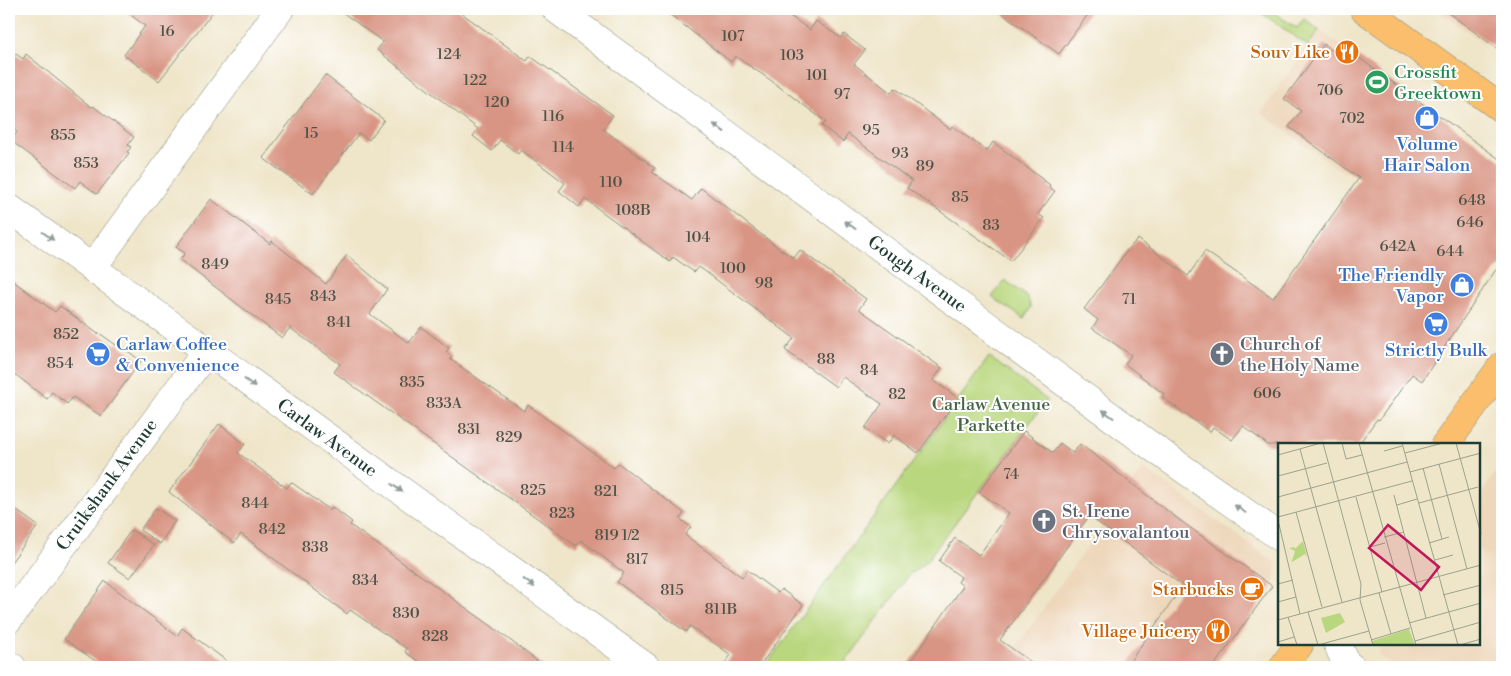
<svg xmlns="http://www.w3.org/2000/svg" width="1511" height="676" viewBox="0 0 1511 676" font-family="'Libre Bodoni',serif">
	<rect width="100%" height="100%" fill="#fff"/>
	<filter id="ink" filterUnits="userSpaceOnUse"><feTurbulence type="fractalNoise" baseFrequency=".02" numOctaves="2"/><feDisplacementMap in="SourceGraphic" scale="10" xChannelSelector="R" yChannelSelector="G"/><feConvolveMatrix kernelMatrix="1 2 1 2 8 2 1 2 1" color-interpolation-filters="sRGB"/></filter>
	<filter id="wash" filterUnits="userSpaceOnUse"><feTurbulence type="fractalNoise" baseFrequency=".0096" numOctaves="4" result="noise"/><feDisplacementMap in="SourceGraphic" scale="20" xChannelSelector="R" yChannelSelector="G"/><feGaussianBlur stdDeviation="1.12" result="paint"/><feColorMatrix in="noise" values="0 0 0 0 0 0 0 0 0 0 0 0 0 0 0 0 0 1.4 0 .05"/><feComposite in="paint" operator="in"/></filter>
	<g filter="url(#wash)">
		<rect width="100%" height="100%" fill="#efe5c9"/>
		<!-- built -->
		<path fill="#eed7bb" d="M1435,9H1502V56Z
			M1319,30L1407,92L1345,174L1261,113Z
			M1502,463V667H1396L1381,657L1378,645H1480V494Z
			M1143,468L1276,563L1273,589L1216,667H1002Z"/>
		<!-- green -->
		<path fill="#b9d77e" stroke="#6c8a59" d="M1268,9L1297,28L1304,19L1319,30L1308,46L1263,14Z
			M1005,280L1027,297L1031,307L1024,319L992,297Z
			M989,357L1047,400L925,563L910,574L842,667H765Z"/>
		<g id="blocks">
			<!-- building -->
			<path fill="#d99584" d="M123,9H215L159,81L124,55L145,26Z
				M338,9H456L527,61L530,56L613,115L603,129L655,168L652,172L692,200L701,188L780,249L794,258L800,250L866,299L859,309L942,368L933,380L958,398L918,453L894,435L888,444L865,428L882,404L843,377L836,387L785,350L794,338L702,269L698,267L694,272L673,257L670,262L585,199L579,207L559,191L565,183L521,150L518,154L500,140L492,151L473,136L478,129L377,50L383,42Z
				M663,9H780L810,30L816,21L841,38L844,34L865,50L854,64L891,93L895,88L950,129L952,126L987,151L993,142L1050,185L1049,187L1055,191L1038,214L1044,218L1011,261L907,188L912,181L848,134L843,142L822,126L826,122L769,79L735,56L731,62Z
				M996,9H1092L1059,54Z
				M1443,9H1502V52Z
				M1324,44L1342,58L1348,50L1502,161V264L1495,271L1422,381L1412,374L1379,420L1377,419L1358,445H1268L1243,426L1232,440L1213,427L1210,432L1162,397L1164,394L1125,364L1131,355L1092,328L1098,320L1084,309L1129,248L1138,239L1188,276L1205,251L1273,298L1359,178L1289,127L1301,111L1284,99Z
				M9,49L23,59L26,54L91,107L93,106L134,137L128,145L131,147L127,152L129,153L97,194L80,181L75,188L11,141L17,132L9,125Z
				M325,75L384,120L369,140L359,133L313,194L263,158Z
				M211,199L270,244L272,241L326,284L347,255L387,289L370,314L409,343L421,327L449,348L446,352L452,357L450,359L524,411L528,405L614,468L618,463L684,513L680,519L691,527L685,535L742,577L747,570L778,593L781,589L803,605L759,667H722L731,655L690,626L686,632L617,582L624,573L581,540L576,546L334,372L340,364L290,328L282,338L180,260L185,253L176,247Z
				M9,278L55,312L60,306L98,334L99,333L116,345L117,343L141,361L101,416L73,397L67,404L52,392L47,399L16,375H9Z
				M219,424L245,444L238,453L287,488L291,482L330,510L332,507L352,522L350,525L490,625L545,667H427L405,652L407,649L350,610L347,614L241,534L234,543L169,492Z
				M1024,431L1053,453L1060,443L1073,453L1080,444L1178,519L1272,586L1213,667H1126L1183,586L1089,516L1000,640L1038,667H907L963,586L958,582L961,577L939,561L955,538L979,555L1009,513L979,492Z
				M9,505L38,526L9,565Z
				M156,508L175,521L160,544L140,530Z
				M131,530L154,545L130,578L108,563Z
				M105,581L177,636L182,628L235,667H104L64,639Z"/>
		</g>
	</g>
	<g filter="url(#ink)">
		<use href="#blocks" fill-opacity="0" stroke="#87917e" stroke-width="1"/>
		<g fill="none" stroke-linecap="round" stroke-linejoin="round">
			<defs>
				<path id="minor" d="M556,9L1151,446L1280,537
					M9,208L646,667
					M92,268L280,9
					M9,619L206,352
					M1338,645L1347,665L1351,667
					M9,665L12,667"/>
				<path id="major" d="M1364,9L1502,109
					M1445,445L1502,366
					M1283,667L1299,645"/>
			</defs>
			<!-- minor casing -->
			<use href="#minor" stroke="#87917e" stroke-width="29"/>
			<!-- major casing -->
			<use href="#major" stroke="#87917e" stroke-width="29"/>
			<!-- minor -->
			<use href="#minor" stroke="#fff" stroke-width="28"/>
			<!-- major -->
			<use href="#major" stroke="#fabe6d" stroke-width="28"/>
		</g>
		<!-- one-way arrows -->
		<defs><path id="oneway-solid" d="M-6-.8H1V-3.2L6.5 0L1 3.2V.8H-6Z" transform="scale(1.25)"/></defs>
		<g fill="#8f9e9a">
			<use href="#oneway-solid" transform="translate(719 128) rotate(-144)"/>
			<use href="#oneway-solid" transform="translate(850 225) rotate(-144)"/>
			<use href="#oneway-solid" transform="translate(48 236) rotate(36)"/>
			<use href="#oneway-solid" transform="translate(250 383) rotate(36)"/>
			<use href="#oneway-solid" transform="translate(1108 414) rotate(-144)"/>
			<use href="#oneway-solid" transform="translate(397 488) rotate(36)"/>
			<use href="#oneway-solid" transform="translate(1240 509) rotate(-145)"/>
			<use href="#oneway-solid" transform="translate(529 583) rotate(36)"/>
		</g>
	</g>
	<!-- icons -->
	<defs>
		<symbol id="restaurant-disc" viewBox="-11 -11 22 22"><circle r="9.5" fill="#e8710a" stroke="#fff"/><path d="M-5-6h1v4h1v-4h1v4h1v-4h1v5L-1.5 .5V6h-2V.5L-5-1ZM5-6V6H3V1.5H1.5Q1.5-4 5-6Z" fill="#fff"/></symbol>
		<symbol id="stadium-disc" viewBox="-11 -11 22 22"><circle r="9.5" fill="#2e9e5b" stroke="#fff"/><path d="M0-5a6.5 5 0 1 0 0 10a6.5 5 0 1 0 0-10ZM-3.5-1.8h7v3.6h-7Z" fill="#fff"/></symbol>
		<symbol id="shop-disc" viewBox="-11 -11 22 22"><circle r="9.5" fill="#3f7fe0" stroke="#fff"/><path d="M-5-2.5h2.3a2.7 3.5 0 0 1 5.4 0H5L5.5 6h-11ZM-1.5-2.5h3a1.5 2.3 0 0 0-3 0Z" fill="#fff"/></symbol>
		<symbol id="supermarket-disc" viewBox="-11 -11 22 22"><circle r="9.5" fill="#3f7fe0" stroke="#fff"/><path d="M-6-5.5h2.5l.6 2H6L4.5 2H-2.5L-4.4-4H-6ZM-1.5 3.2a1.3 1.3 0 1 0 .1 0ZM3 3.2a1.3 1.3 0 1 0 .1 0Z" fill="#fff"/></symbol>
		<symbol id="church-disc" viewBox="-11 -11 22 22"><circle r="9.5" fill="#6b7280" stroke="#fff"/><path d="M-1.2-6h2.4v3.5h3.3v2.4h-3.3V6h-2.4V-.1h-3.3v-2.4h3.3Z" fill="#fff"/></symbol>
		<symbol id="cafe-disc" viewBox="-11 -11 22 22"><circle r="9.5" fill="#e8710a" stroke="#fff"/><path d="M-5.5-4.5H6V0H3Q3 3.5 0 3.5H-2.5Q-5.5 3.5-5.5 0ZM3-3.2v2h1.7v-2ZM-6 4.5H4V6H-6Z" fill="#fff"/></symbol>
	</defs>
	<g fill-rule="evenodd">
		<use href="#restaurant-disc" x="1333" y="38" width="28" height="28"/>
		<use href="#stadium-disc" x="1363" y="68" width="28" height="28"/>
		<use href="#shop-disc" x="1413" y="104" width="28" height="28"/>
		<use href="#shop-disc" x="1448" y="271" width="28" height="28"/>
		<use href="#supermarket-disc" x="1422" y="310" width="28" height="28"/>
		<use href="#supermarket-disc" x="84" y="340" width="28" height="28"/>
		<use href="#church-disc" x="1208" y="340" width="28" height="28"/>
		<use href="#church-disc" x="1030" y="507" width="28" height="28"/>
		<use href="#cafe-disc" x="1238" y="575" width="28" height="28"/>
		<use href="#restaurant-disc" x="1204" y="617" width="28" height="28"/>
	</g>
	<g text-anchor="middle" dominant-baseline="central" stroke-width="4" stroke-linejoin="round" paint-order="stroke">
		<!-- number labels -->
		<g font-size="15" fill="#4e5348">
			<text x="167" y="31">16</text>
			<text x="733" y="36">107</text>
			<text x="449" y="54">124</text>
			<text x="792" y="55">103</text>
			<text x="817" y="75">101</text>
			<text x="475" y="80">122</text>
			<text x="1330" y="90">706</text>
			<text x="842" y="94">97</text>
			<text x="497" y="102">120</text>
			<text x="553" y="116">116</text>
			<text x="1352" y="118">702</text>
			<text x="871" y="130">95</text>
			<text x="311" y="133">15</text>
			<text x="63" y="135">855</text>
			<text x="563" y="147">114</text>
			<text x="900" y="153">93</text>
			<text x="86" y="163">853</text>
			<text x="925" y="166">89</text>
			<text x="611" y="182">110</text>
			<text x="960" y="197">85</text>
			<text x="1472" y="200">648</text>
			<text x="633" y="210">108B</text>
			<text x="1470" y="222">646</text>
			<text x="991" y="225">83</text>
			<text x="698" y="237">104</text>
			<text x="1398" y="246">642A</text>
			<text x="1450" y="251">644</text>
			<text x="215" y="264">849</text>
			<text x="733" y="268">100</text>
			<text x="764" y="283">98</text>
			<text x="323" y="296">843</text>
			<text x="278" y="299">845</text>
			<text x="1129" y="299">71</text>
			<text x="339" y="322">841</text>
			<text x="66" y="334">852</text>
			<text x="826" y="359">88</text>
			<text x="60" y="363">854</text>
			<text x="869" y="370">84</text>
			<text x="412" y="382">835</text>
			<text x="1267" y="393">606</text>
			<text x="897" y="394">82</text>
			<text x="444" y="403">833A</text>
			<text x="469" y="429">831</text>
			<text x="509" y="437">829</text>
			<text x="1011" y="474">74</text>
			<text x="533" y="490">825</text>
			<text x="606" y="491">821</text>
			<text x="255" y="503">844</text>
			<text x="562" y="513">823</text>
			<text x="272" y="529">842</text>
			<text x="617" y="535">819 1/2</text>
			<text x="315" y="547">838</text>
			<text x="637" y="559">817</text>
			<text x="365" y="580">834</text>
			<text x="672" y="590">815</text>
			<text x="721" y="609">811B</text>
			<text x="406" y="613">830</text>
			<text x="435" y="636">828</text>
		</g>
		<!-- food labels -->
		<g font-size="18" fill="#c56008" stroke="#fff" text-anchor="end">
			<text x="1330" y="52">Souv Like</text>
			<text x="1234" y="589">Starbucks</text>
			<text x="1200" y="631">Village Juicery</text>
		</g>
		<!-- leisure labels -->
		<g font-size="18" fill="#27864d" stroke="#fff" text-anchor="start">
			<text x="1394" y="72">Crossfit<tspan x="1394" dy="21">Greektown</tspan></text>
		</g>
		<!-- shop labels -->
		<g font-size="18" fill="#366cbe" stroke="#fff">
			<text x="1427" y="144">Volume<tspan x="1427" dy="21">Hair Salon</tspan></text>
			<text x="1444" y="275" text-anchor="end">The Friendly<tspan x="1444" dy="21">Vapor</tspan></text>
			<text x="116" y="344" text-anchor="start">Carlaw Coffee<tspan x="116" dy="21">&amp; Convenience</tspan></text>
			<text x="1436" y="350">Strictly Bulk</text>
		</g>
		<!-- street labels -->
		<g font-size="18" fill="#1f3d34" stroke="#fff">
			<text transform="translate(917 274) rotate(36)">Gough Avenue</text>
			<text transform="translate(327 438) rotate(36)">Carlaw Avenue</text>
			<text transform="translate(107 485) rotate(-54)">Cruikshank Avenue</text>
		</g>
		<!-- worship labels -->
		<g font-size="18" fill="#5b616d" stroke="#fff" text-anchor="start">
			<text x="1240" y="344">Church of<tspan x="1240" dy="21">the Holy Name</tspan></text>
			<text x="1062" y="511">St. Irene<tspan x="1062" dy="21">Chrysovalantou</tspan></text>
		</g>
		<!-- park labels -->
		<g font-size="18" fill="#466446" stroke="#fff">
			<text x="991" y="404">Carlaw Avenue<tspan x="991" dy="21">Parkette</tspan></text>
		</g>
	</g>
	<!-- overview -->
	<g transform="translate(1278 443)">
		<rect width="202" height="202" fill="#efe5c9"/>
		<path d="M25,98L29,114L27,111L14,119L8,103L14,118L17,108L11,105L17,104V106ZM62,170L67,179L48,190L43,175ZM131,186L137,202H95L94,198Z" fill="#b9d77e"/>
		<path fill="none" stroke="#9ca28d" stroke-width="1" d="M45,0L83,141L82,157L95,202M64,0L68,16L84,12M81,0L138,202M124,0L180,202M178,0L203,91M22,6L64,159M106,8L124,3M127,10L165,0M0,12L43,0M161,21L189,126M145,25L164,96M132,29L203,10M0,33L49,20M116,52L148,175M0,54L129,19M78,54L104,149M141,60L200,44M119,62L139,56M18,69L44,164M0,74L134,38M0,77L22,171M106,94L126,89M151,100L171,94M92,104L107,100M157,117L175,112M0,141L15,137M101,150L113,191M165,152L203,142M0,159L18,154M30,169L40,202M10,174L19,202M0,177L203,122M131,180L203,160M93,197L132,185M137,198L203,179M0,199L16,194M40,202L91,188M182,202L203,196"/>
		<path fill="#c2185b" fill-opacity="0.15" stroke="#c2185b" stroke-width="2.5" d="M110,82L161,124L143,147L91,105Z"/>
		<rect width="202" height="202" fill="none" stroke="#1f3d34" stroke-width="2.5"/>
	</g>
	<!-- margin -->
	<rect width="1511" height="676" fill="none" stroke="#fff" stroke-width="30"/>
</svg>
